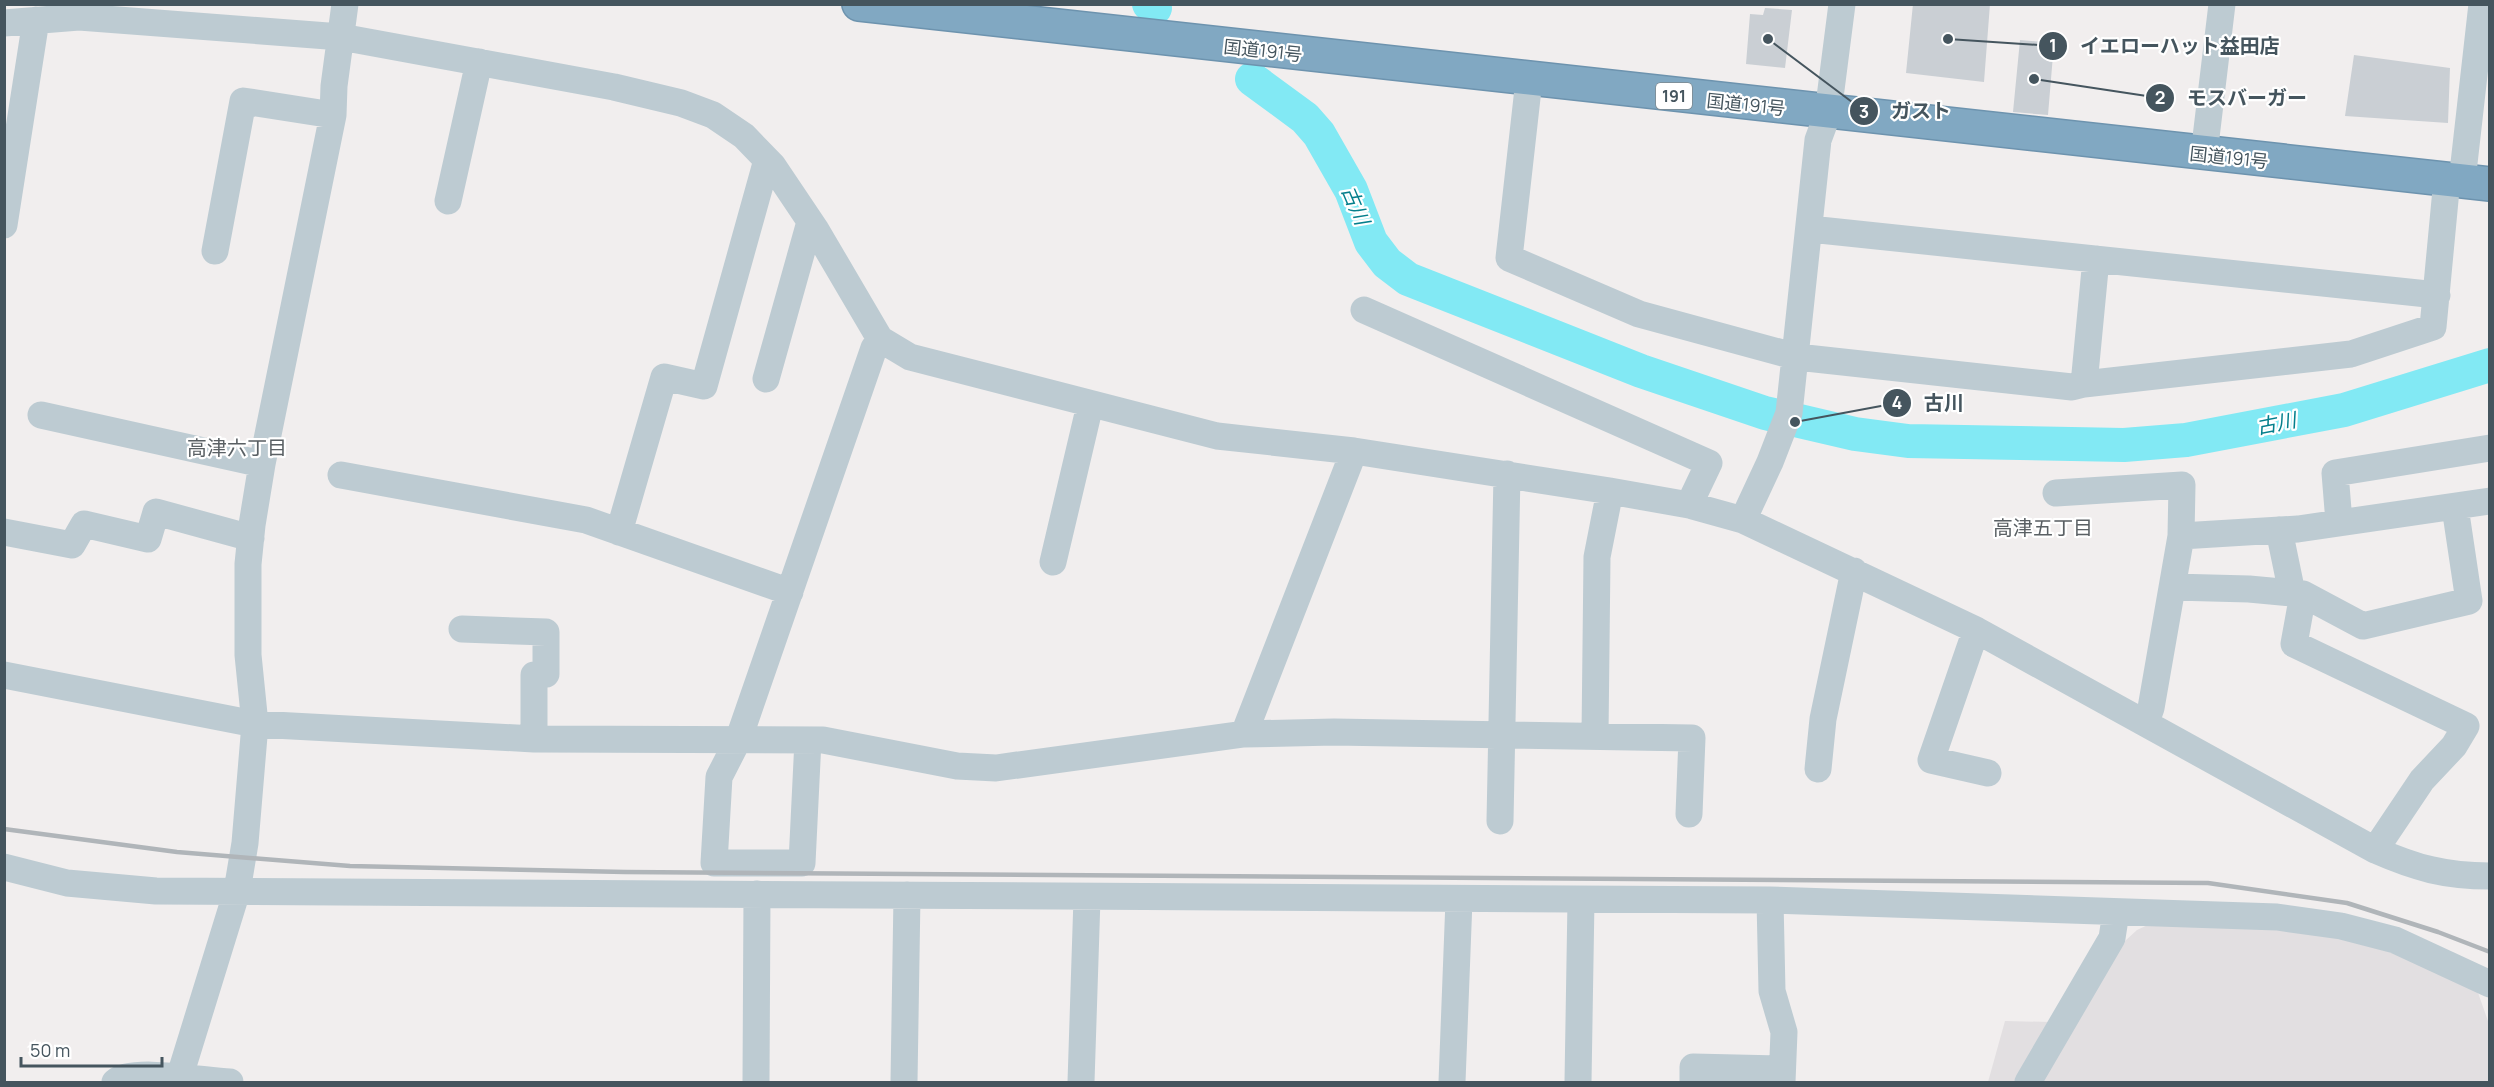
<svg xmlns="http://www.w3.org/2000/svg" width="2494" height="1087" viewBox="0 0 2494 1087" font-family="Manrope,'Noto Sans JP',sans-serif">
	<rect width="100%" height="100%" fill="#f1eeee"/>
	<!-- education -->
	<path fill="#e2dfe1" d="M2152,923L2342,933L2476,987L2489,1024V1082H1988L2005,1021L2051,1022L2113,952L2137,930Z"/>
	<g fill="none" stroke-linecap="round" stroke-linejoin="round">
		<!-- river -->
		<path stroke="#82e9f4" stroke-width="34" d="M1149,4L1155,8
			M1252,79L1305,118L1319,134L1351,190L1371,242L1387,263L1408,279L1641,371L1765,413L1855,434L1908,441L2124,445L2186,440L2344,410L2490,365"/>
	</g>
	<!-- building -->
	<path fill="#cacfd4" d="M1913,4H1990L1984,82L1906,73Z
		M1765,8L1792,10L1785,68L1746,64L1750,14L1763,15Z
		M2020,40L2054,43L2048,115L2013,112Z
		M2354,55L2450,68L2448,123L2345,116Z"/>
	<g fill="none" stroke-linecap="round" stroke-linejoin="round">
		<defs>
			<path id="highway" d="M859,4L2490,184"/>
		</defs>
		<!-- highway casing -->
		<use href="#highway" stroke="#6d93ae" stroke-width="36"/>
		<!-- minor -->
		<path stroke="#bdcbd2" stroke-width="27" d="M4,23L79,17L341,37L614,87L681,103L713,115L744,136L773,166L816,230L880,339L910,357L1217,436L1354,451L1610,491L1689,505L1743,520L1976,630L2375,850C2416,868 2445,876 2490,876
			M1529,80L1509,258L1639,314L1797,357L2072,387L2084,384L2096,259
			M2204,154L2222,4
			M2462,181L2482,4
			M448,201L479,62
			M4,225L36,20
			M1810,229L2437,295
			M215,251L243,101L333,115
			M1364,310L1709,463L1689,505
			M766,379L810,222
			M2084,384L2351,354L2433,327L2447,179
			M41,415L262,464
			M341,475L586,520L790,592
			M2056,493L2182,485L2181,536L2298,529L2490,501
			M1743,520L1770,462L1789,413L1818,140L1828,113L1842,4
			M2339,522L2335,473L2490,448
			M2279,530L2292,593
			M4,532L72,545L84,524L148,539L156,512L251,538
			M619,532L664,377L704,386L767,160
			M1053,562L1090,405
			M2173,587L2249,589L2303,594L2363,626L2469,601L2455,507
			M2303,594L2294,644L2466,726L2454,746L2422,780L2375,850
			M462,629L546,632V674L534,675V739
			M1976,630L1931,760L1988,773
			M4,675L255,724L534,739L823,740L957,766L996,768L1244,734L1334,732L1692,738L1689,814
			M2146,722L2151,708L2181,536
			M1244,734L1354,451
			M1595,735L1597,557L1610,491
			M808,740L802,863H714L719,777L739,738L874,348L880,339
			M1818,769L1823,719L1854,571
			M1500,821L1507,474
			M4,867L67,883L156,891L1770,900L2277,917L2341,926L2395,940L2490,984
			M1770,900L1772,991L1784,1032L1782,1082
			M115,1082C132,1067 204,1081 230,1082
			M178,1082L237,891L245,843L255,724L248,655V564L252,525L262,464L333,115L334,86L345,4
			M756,1082L757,894
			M904,1082L907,895
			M1081,1082L1087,898
			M1452,1082L1459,900
			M1578,1082L1581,900
			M1693,1082V1067L1782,1069
			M2028,1082L2112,938L2116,912"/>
		<!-- highway -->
		<use href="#highway" stroke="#81a8c2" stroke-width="33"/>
		<!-- rail -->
		<path stroke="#b0b5b9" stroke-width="4.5" d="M4,829L177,852L350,866L625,872L2208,883L2347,903L2438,932L2490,952"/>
	</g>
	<g text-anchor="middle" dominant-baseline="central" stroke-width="4.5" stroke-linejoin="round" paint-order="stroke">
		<!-- shield labels -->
		<rect fill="#fff" stroke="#7d888e" stroke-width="1.5" x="1656" y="83" width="36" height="26" rx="4.5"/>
		<g font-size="16" font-weight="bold" fill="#45555e">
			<text x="1674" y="96">191</text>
		</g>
		<!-- street labels -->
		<g font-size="18" fill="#45555e" stroke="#fff">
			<text transform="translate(1263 50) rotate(6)">国道191号</text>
			<text transform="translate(1746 104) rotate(6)">国道191号</text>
			<text transform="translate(2229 157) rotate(6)">国道191号</text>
		</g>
		<!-- water labels -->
		<g font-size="20" font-style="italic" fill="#047f8c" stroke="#fff">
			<text transform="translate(1356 205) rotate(67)">古川</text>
			<text transform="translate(2276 423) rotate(-11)">古川</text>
		</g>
		<!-- neighbourhood labels -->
		<g font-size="20" fill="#5a6064" stroke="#fff">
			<text x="237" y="447">高津六丁目</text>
			<text x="2043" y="527">高津五丁目</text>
		</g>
	</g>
	<!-- callouts -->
	<path fill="none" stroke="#45555e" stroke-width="2" d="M1948 39L2053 46M2034 79L2160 98M1768 39L1864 111M1795 422L1897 403"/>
	<g fill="#45555e" stroke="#fff" stroke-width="2">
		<circle cx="1948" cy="39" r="6"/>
		<circle cx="2034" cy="79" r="6"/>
		<circle cx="1768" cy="39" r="6"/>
		<circle cx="1795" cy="422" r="6"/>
		<circle cx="2053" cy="46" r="15"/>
		<circle cx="2160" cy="98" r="15"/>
		<circle cx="1864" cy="111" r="15"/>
		<circle cx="1897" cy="403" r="15"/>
	</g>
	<g font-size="18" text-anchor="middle" font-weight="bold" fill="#fff">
		<text x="2053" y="52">1</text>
		<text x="2160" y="104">2</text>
		<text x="1864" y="118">3</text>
		<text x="1897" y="409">4</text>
	</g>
	<g font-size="20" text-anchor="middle" font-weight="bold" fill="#45555e" stroke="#fff" stroke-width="4.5" stroke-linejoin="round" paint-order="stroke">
		<text x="2180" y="53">イエローハット益田店</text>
		<text x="2247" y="105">モスバーガー</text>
		<text x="1921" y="118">ガスト</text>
		<text x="1944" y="410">古川</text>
	</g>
	<!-- border -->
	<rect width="2494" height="1087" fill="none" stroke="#45555e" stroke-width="12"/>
	<!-- scale -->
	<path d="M21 1057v9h141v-9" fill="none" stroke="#45555e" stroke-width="3"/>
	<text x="30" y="1057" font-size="18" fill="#45555e" stroke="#ffffff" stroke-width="4.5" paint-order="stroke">50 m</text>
</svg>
